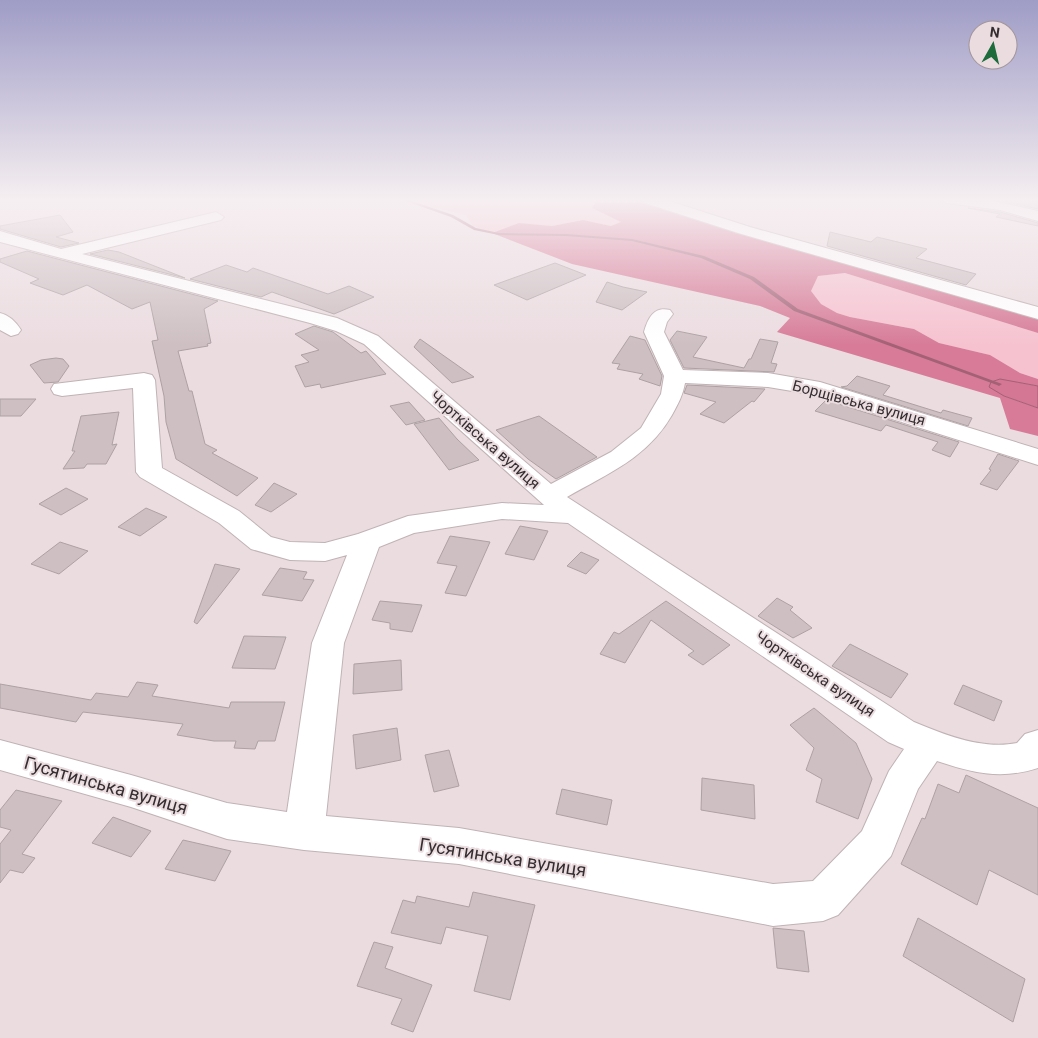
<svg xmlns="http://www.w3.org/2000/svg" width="1038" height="1038" viewBox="0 0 1038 1038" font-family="Roboto,sans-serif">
	<rect width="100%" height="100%" fill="#ebdce0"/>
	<!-- green -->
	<path fill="#f6c2d0" d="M417,199H591L595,203L592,208L622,222L611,226L583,220L552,226L519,223L492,233L473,226L466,215L423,205Z
		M845,273L1038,333V379L1020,373L990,355L939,343L914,329L850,317L837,313L821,304L810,291L818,276Z"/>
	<!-- forest -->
	<path fill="#d77b98" d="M591,199H632L770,241L1038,312V333L845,273L818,276L811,291L821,304L837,313L850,317L914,329L939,343L990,355L1020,373L1038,379V386L1015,382L1004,396L1038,408V436L1010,429L1000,398L777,332L790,318L760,306L572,264L492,233L519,223L552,226L583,220L611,226L621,222L592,208L595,203Z"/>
	<!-- water -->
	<path fill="#d37794" stroke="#a36176" d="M1000,379L1038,386V408L1004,396L989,387L991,382Z"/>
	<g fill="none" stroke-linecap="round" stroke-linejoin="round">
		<!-- stream -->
		<path fill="#a36176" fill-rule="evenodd" d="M400,199H406L453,215L476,228L499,233L566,234L632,239L704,256L754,277L798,309L1002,384L999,386L997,385L794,311L750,279L701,258L632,241L566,236L499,235L474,230L451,217Z"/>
	</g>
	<!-- building -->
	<path fill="#cdbfc2" stroke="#aea1a4" d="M994,199H1027L1038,202V209Z
		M968,208L1000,212L1038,223V226L996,217L1000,214Z
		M60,215L73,232L56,237L79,243L61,247L0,229V226Z
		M830,232L871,242L877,237L927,249L916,258L976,274L966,285L827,246Z
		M108,250L119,252L185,278L90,254Z
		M27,251L218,301L204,309L211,343L207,344L208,346L178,351L189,391H192L205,444L217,450L212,453L258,478L237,496L176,459L166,422L164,396L152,341L158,340L150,302L132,309L87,285L63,295L30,283L39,279L0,262V259Z
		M555,263L586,275L527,300L494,285Z
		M226,265L247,272L253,268L328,294L349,286L374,297L334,314L272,292L261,297L190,279Z
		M607,282L623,287L647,292L622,310L596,302Z
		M314,326L333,332L361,353L366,351L386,374L321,388L320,384L305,387L295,366L309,362L301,355L319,350L295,334Z
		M677,331L707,337L693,357L744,368L749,359H751L760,339L778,342L771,363L777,364L774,372L684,368L670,340Z
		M630,336L645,340L662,376L660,386L639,379L643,374L617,369L620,364L612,363Z
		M420,339L474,377L452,383L414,347Z
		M56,358L63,359L69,366L58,382L44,383L30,365L41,360Z
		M857,376L890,386L883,395L941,413L943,410L972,418L968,426L841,387L847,386Z
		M687,385L765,389L754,402L752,401L724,423L700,414L716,402L684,393Z
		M0,399H36L21,416H0Z
		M826,400L959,442L950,457L932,450L938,442L886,425L881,431L815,411Z
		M409,402L425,420L406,425L390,406Z
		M119,412L112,445L117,444L106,464H87L84,468L63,469L75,451H72L81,416Z
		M539,416L597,457L556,479L528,459L496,430Z
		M439,418L457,439L479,460L449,470L414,424Z
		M998,454L1019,461L997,490L980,484L991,470L989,469Z
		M274,483L297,494L271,512L255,505Z
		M66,488L88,499L61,515L39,504Z
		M146,508L167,517L140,536L118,527Z
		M520,526L548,531L534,560L505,554Z
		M450,536L490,542L466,596L445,593L457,566L437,563Z
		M60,542L88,551L59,574L31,564Z
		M581,552L599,560L586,574L567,566Z
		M215,564L240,569L197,624L194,622Z
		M280,568L307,572L303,579L314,580L302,601L262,595Z
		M777,598L793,607L790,610L812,628L793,638L758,616Z
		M380,601L422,605L412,632L390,629V623L372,620Z
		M666,601L730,645L703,665L688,655L694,651L651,620L625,663L600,654L614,632L619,634Z
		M244,636L286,637L275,669L232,668Z
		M850,644L908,674L891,698L832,666Z
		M401,660L402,690L353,694L354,664Z
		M137,682L158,685L152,696L229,708L231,702H285L275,741H258L255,749L234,748L236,741H214L177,735L183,724L83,712L76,722L0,708V684L91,700L96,693L128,697Z
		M963,685L1002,701L994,721L954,704Z
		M814,708L856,743L872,779L858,819L816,802L822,779L806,770L814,748L790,725Z
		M397,728L401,760L356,769L353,735Z
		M449,750L459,786L434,792L425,755Z
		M966,775L1038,808V895L989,870L977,905L901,864L922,818L925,819L938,784L959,793Z
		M702,778L754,785L755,819L701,810Z
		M562,789L612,800L607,825L556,814Z
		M16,790L62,801L22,854L35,858L23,873L10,870L0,883V844L11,830L0,827V810Z
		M113,817L151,831L131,857L92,843Z
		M183,840L231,851L215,881L165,869Z
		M473,892L535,905L510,1000L474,991L488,936L446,927L441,944L391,933L403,900L415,903L417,896L469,907Z
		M918,918L1025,979L1013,1022L903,956Z
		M773,928L804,931L809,972L777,968Z
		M374,942L393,947L385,968L432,985L413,1032L391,1024L402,999L357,986Z"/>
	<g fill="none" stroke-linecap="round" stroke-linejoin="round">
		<defs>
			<path id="minor" d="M640,199H663L750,227L1038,307V319L738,233L642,202Z
				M940,199H984L1038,211V221L1000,210L947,203Z
				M216,212L224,217L221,220L82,254L337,318L378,336L551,484L611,452L641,428L661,394L664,376L644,332C648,318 654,306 670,310L673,314L667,322L664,332L683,370L768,373L820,382L1038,449V465L816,395L768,387L685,383C683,395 678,404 672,415C647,458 609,473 567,497L914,722C945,735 983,750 1017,743L1025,734L1038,730V768C1001,780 973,773 937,761L918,789L891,856L838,915L823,921L773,926L459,864L304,850L227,839L131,807L0,770V740L131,775L227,803L287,812L312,643L347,555L325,561L290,560L251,549L219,523L140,477L136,472L133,388L62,396L54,394L51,389L54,384L144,373L152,375L155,380L162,468L239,511L271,537L290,542L325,543L358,534L408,516L502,503L544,505L364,344L336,331L310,323L0,242V231L61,249ZM502,519L568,523L888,742L904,749L889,771L862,831L813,881L773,884L459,828L326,816L344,643L379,547L414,533Z
				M0,313C9,315 16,322 21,330L18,334L11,336L0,330Z"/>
		</defs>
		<!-- minor casing -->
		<use href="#minor" stroke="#c0b2b5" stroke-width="2"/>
		<!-- minor -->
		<use href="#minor" fill="#fff" fill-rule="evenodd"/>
	</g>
	<!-- sky -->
	<linearGradient id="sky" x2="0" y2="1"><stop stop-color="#9f9cc6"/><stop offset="0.58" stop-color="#f6eff1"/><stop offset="1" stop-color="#f6eff1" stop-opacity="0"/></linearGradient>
	<rect width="1038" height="345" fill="url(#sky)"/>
	<g text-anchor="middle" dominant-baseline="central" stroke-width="4" stroke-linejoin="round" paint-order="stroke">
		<!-- street labels -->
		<g font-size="15" fill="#342e30" stroke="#ebdce0">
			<text transform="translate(859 403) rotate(15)">Борщівська вулиця</text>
			<text transform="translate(485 440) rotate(41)">Чортківська вулиця</text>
			<text transform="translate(815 674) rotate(34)">Чортківська вулиця</text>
		</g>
		<!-- near-street labels -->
		<g font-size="18" fill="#342e30" stroke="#ebdce0">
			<text transform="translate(106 785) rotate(16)">Гусятинська вулиця</text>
			<text transform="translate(503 857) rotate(9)">Гусятинська вулиця</text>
		</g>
	</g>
	<!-- north arrow -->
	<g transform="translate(993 45) rotate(8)"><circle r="24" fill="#ebdce0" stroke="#a2969a"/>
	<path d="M0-4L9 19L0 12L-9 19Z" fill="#1e6b3b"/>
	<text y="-8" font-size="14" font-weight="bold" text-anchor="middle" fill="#342e30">N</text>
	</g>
</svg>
